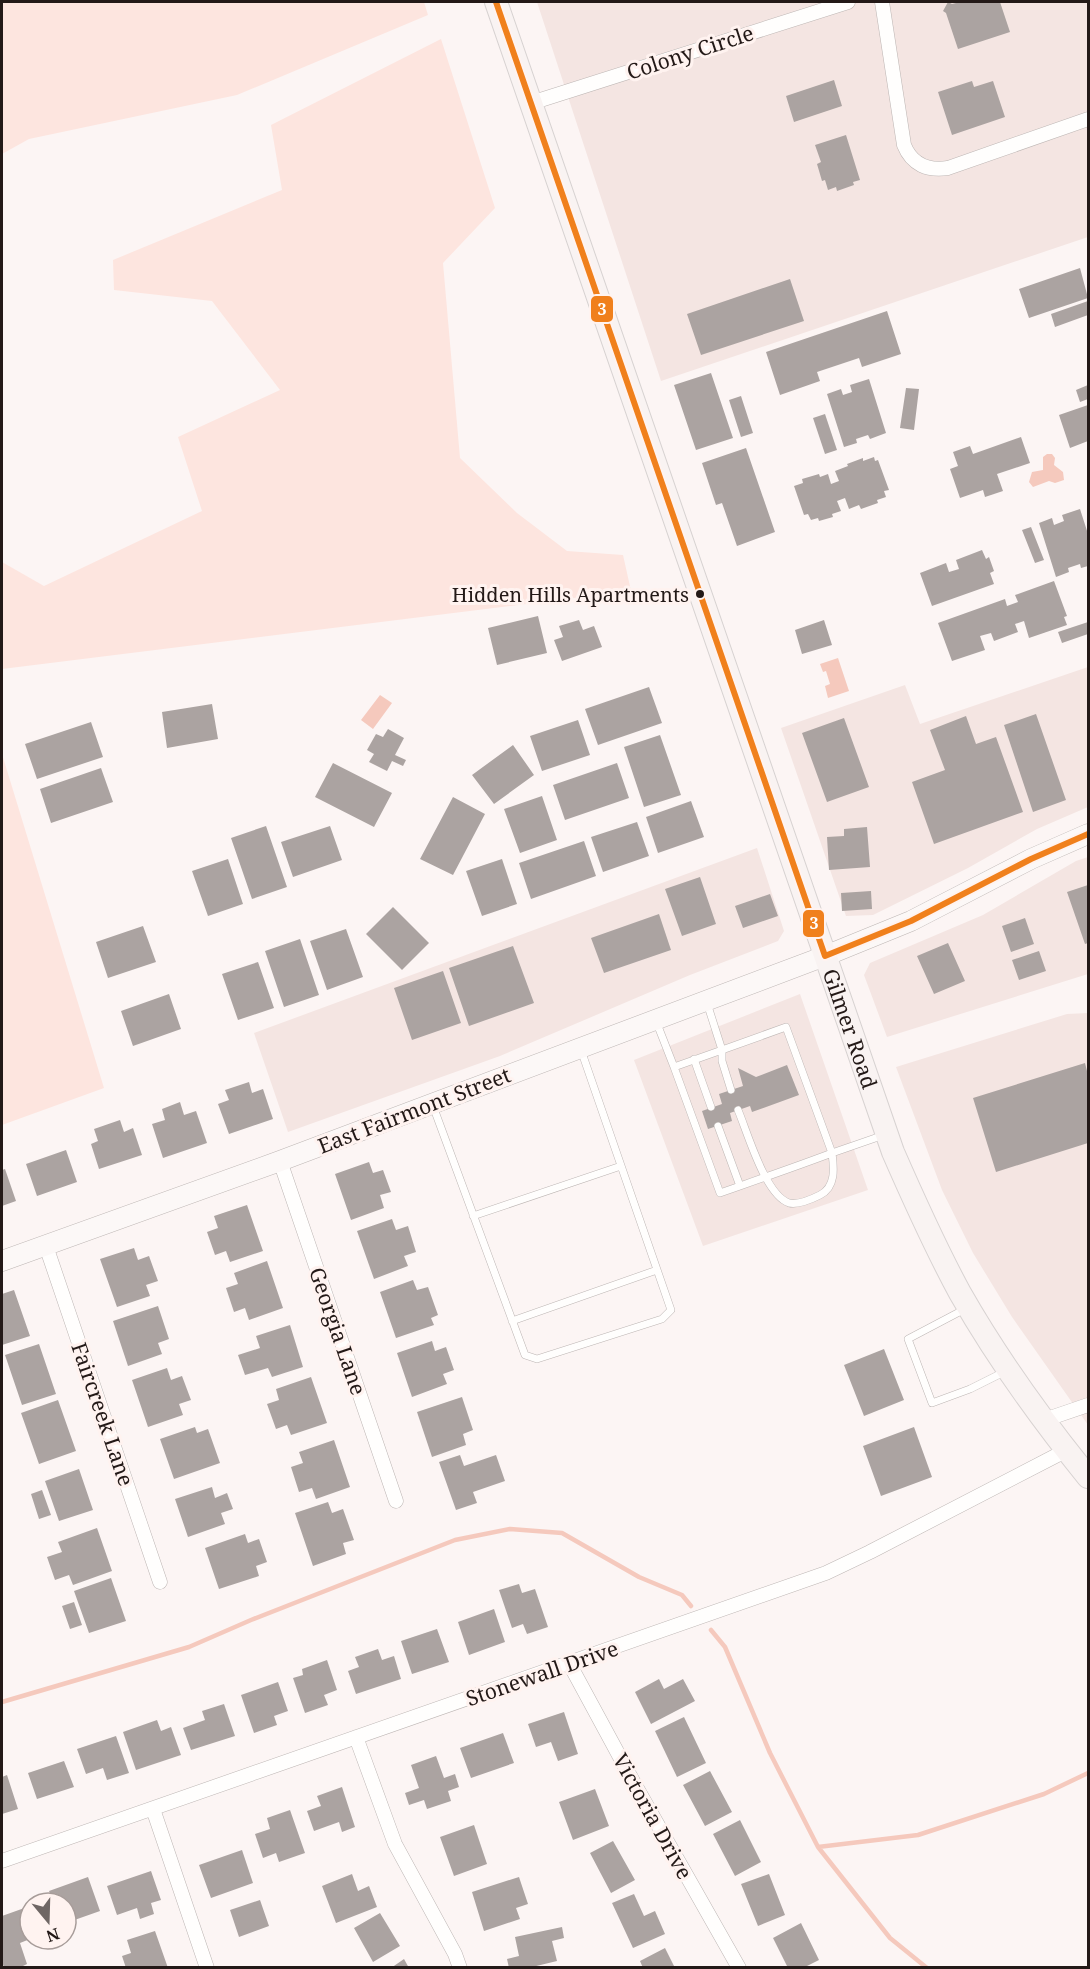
<svg xmlns="http://www.w3.org/2000/svg" width="1090" height="1969" viewBox="0 0 1090 1969" font-family="'Noto Serif',serif">
	<rect width="100%" height="100%" fill="#fcf5f4"/>
	<!-- built -->
	<path fill="#f4e5e2" d="M537,2H1088V237L661,381Z
		M1088,667V807L1037,829L968,868L873,915L846,916L781,728L905,685L920,724Z
		M757,848L784,931L778,941L690,975L500,1056L288,1132L254,1033Z
		M1088,857V974L887,1037L864,975L870,963L983,915L1076,861Z
		M800,994L868,1190L703,1246L634,1060Z
		M1088,1013V1425L1012,1317L973,1253L942,1190L896,1067L1067,1014Z"/>
	<!-- green -->
	<path fill="#fde5df" d="M2,2H424L428,15L237,95L29,139L2,154Z
		M441,39L495,208L443,263L460,458L517,513L567,551L623,555L631,591L2,669V562L44,586L202,511L178,437L280,390L212,301L114,290L113,260L282,190L271,125Z
		M2,754L104,1088L2,1125Z"/>
	<!-- water -->
	<path fill="#f5c9bd" d="M1047,454H1052L1055,458L1054,465L1063,472L1064,480L1055,483L1049,481L1033,487L1029,482L1032,472L1043,470V457Z
		M838,658L849,691L828,698L825,686L830,684L826,671L823,672L820,664Z
		M380,695L392,703L373,729L361,720Z"/>
	<g fill="none" stroke-linecap="round" stroke-linejoin="round">
		<!-- stream -->
		<path stroke="#f5c9bd" stroke-width="4.5" d="M711,1630L725,1647L770,1753L818,1847L890,1938L927,1968
			M2,1702L189,1647L251,1620L455,1540L510,1529L562,1533L639,1577L682,1595L691,1606
			M818,1847L918,1835L1044,1794L1088,1773"/>
	</g>
	<!-- building -->
	<path fill="#aba3a1" d="M948,2L952,4L960,2H1000L1010,32L958,49L946,13L943,11Z
		M834,80L842,106L794,122L786,96Z
		M972,81L974,87L993,81L1005,117L952,135L938,92Z
		M846,135L860,180L853,182L854,185L837,191L836,187L828,190L825,180L822,181L817,164L821,162L815,145Z
		M1080,268L1088,298L1029,318L1019,289Z
		M790,279L804,321L701,355L687,314Z
		M1088,301V315L1055,327L1051,314Z
		M887,311L901,354L862,367L859,358L817,372L820,381L780,395L766,352Z
		M711,373L733,438L696,450L674,385Z
		M869,379L886,433L870,439L868,435L856,439L857,443L844,447L827,394L841,389L843,395L852,392L850,385Z
		M1088,385V399L1080,402L1076,390Z
		M906,388L919,389L914,430L900,428Z
		M741,396L753,433L741,437L729,400Z
		M1088,405V441L1070,448L1059,415Z
		M825,414L837,450L825,454L813,418Z
		M1021,437L1030,463L997,474L1003,491L985,497L983,490L960,498L950,469L958,466L953,452L970,446L973,454Z
		M746,448L775,532L737,546L722,503L716,505L702,463Z
		M874,457L875,461L878,460L889,490L884,491L886,497L877,500L878,503L861,509L859,505L849,509L845,498L837,501L841,511L832,514L833,517L819,521L818,518L811,520L808,514L804,515L794,486L803,483L802,479L819,474L820,477L828,474L831,484L839,481L835,471L848,466L847,464L863,458V461Z
		M1080,509L1088,534V566L1081,568L1080,564L1068,568L1069,572L1056,577L1039,523L1052,518L1054,525L1064,521L1062,515Z
		M1031,527L1044,560L1035,563L1022,530Z
		M982,550L986,559L989,557L994,571L990,573L994,584L932,606L920,573L946,563L949,572L959,569L956,560Z
		M1054,581L1067,616L1064,617L1067,625L1029,638L1024,621L1015,624L1018,632L994,641L991,633L980,636L985,650L952,661L938,623L1005,599L1007,606L1018,602L1015,595Z
		M538,616L547,653L497,665L488,628Z
		M579,620L583,630L594,626L602,647L562,661L554,640L563,637L559,626Z
		M824,620L832,645L802,654L795,630Z
		M1088,622V634L1062,643L1058,632Z
		M649,687L662,723L598,745L585,709Z
		M212,704L218,739L167,748L162,712Z
		M1036,714L1066,800L1033,812L1004,725Z
		M966,716L976,744L996,737L1023,812L934,844L912,782L945,770L930,730Z
		M844,718L869,787L827,802L802,733Z
		M578,720L590,755L542,771L530,736Z
		M91,722L103,757L37,779L25,744Z
		M388,729L404,738L395,755L406,760L403,766L392,761L387,771L369,762L374,754L367,750L376,734L383,737Z
		M660,735L681,795L644,807L624,747Z
		M513,745L534,775L494,804L472,775Z
		M333,763L392,793L374,827L315,797Z
		M617,763L629,798L565,820L553,785Z
		M101,768L113,802L51,823L40,789Z
		M542,796L557,840L520,853L504,809Z
		M453,797L485,814L453,875L420,859Z
		M691,801L704,837L658,853L646,817Z
		M637,822L649,856L603,872L591,837Z
		M266,826L287,887L252,899L231,838Z
		M330,826L342,860L293,877L281,842Z
		M867,827L870,867L829,870L827,837L844,836V829Z
		M584,841L596,876L531,899L519,863Z
		M228,859L243,904L208,916L192,871Z
		M502,859L517,904L482,916L466,871Z
		M700,877L716,924L682,936L665,889Z
		M1088,885V943L1085,944L1067,892Z
		M871,891L872,909L842,911L841,893Z
		M770,894L778,916L743,928L735,906Z
		M393,907L429,943L402,970L366,934Z
		M659,914L671,950L604,973L591,938Z
		M1025,918L1034,944L1011,952L1002,926Z
		M143,926L156,962L108,978L96,942Z
		M346,929L363,977L327,990L310,941Z
		M300,939L319,995L284,1007L265,951Z
		M948,943L965,981L934,994L917,956Z
		M513,946L534,1003L469,1026L449,968Z
		M1039,951L1046,971L1019,980L1012,960Z
		M258,962L274,1008L238,1020L222,974Z
		M443,971L461,1023L412,1040L394,988Z
		M169,994L181,1029L133,1046L121,1011Z
		M1085,1063L1088,1075V1143L996,1172L973,1098Z
		M787,1065L799,1095L752,1112L750,1106L730,1113L732,1121L708,1129L702,1111L722,1104L719,1094L743,1086L738,1068L756,1077Z
		M249,1082L252,1093L263,1089L273,1119L229,1134L218,1104L229,1100L225,1090Z
		M180,1102L184,1115L196,1111L207,1143L163,1158L152,1124L165,1120L162,1109Z
		M120,1120L124,1132L133,1128L142,1155L99,1169L91,1144L98,1141L94,1129Z
		M66,1150L77,1182L37,1196L26,1164Z
		M369,1162L373,1173L383,1170L391,1192L380,1195L384,1208L351,1220L335,1174Z
		M5,1169L16,1201L2,1206V1170Z
		M247,1205L263,1251L230,1262L226,1251L215,1255L207,1232L218,1228L214,1216Z
		M392,1219L396,1230L408,1226L416,1252L404,1256L408,1266L374,1279L357,1231Z
		M134,1248L138,1260L149,1256L158,1281L146,1285L150,1296L117,1307L100,1259Z
		M267,1261L283,1308L249,1320L245,1308L234,1312L226,1288L238,1284L234,1273Z
		M413,1280L417,1290L428,1287L438,1315L431,1318L434,1325L396,1338L380,1292Z
		M14,1290L30,1336L2,1345V1294Z
		M158,1306L169,1339L158,1343L162,1354L128,1366L113,1321Z
		M290,1325L303,1367L272,1377L268,1368L245,1375L238,1355L260,1348L256,1336Z
		M432,1341L435,1351L446,1347L454,1370L443,1374L447,1384L412,1397L397,1353Z
		M39,1344L56,1394L22,1405L5,1355Z
		M884,1349L904,1400L864,1416L844,1365Z
		M167,1368L171,1380L182,1376L191,1400L179,1404L183,1415L148,1427L132,1380Z
		M311,1377L327,1423L291,1435L287,1425L276,1429L267,1404L279,1400L276,1389Z
		M462,1397L473,1430L463,1434L466,1445L432,1457L417,1412Z
		M58,1400L76,1451L39,1464L21,1413Z
		M195,1427L197,1433L208,1429L220,1463L174,1479L160,1439Z
		M914,1427L932,1477L881,1496L863,1446Z
		M334,1440L350,1487L316,1499L312,1488L299,1492L291,1467L303,1463L299,1452Z
		M460,1455L464,1466L496,1455L505,1481L473,1492L477,1503L456,1510L439,1462Z
		M79,1469L93,1510L59,1521L45,1481Z
		M212,1487L215,1498L227,1493L233,1509L221,1513L225,1524L188,1537L175,1499Z
		M42,1490L51,1515L39,1519L31,1494Z
		M328,1502L332,1513L343,1509L354,1540L343,1543L346,1554L313,1566L295,1513Z
		M97,1528L112,1571L73,1585L69,1575L55,1580L47,1557L62,1552L58,1542Z
		M245,1534L248,1543L259,1539L267,1562L256,1566L259,1576L219,1589L205,1548Z
		M111,1578L126,1621L89,1633L74,1591Z
		M519,1584L522,1593L535,1589L548,1627L527,1634L523,1624L512,1628L499,1590Z
		M74,1602L82,1625L70,1629L62,1606Z
		M494,1609L505,1642L469,1655L458,1622Z
		M437,1629L449,1662L412,1674L401,1641Z
		M378,1649L382,1660L394,1656L401,1679L356,1694L348,1671L359,1667L355,1657Z
		M327,1660L337,1690L324,1695L328,1705L305,1713L293,1678L303,1675L302,1669Z
		M659,1679L664,1689L683,1679L695,1701L651,1724L635,1692Z
		M278,1682L288,1711L274,1716L277,1725L254,1733L241,1695Z
		M224,1704L235,1736L191,1750L183,1728L205,1720L202,1711Z
		M564,1712L578,1754L558,1761L551,1742L536,1747L528,1724Z
		M684,1717L706,1763L677,1777L655,1731Z
		M157,1720L161,1731L171,1727L181,1755L136,1770L123,1732Z
		M503,1733L514,1763L471,1778L460,1748Z
		M116,1736L129,1773L107,1780L103,1768L86,1774L77,1749Z
		M436,1756L444,1778L455,1774L459,1787L448,1791L451,1801L427,1809L424,1800L409,1805L405,1793L419,1788L411,1765Z
		M64,1761L74,1787L37,1799L28,1773Z
		M710,1771L732,1812L705,1826L683,1785Z
		M7,1775L18,1809L2,1814V1777Z
		M342,1787L355,1827L342,1832L339,1822L314,1831L307,1811L321,1806L317,1796Z
		M595,1789L609,1826L573,1840L559,1802Z
		M290,1810L305,1853L279,1862L276,1853L263,1858L255,1834L270,1829L267,1818Z
		M740,1820L761,1862L735,1876L713,1834Z
		M474,1825L487,1864L454,1876L440,1837Z
		M613,1841L635,1880L611,1893L590,1853Z
		M242,1850L253,1883L211,1898L199,1865Z
		M151,1871L161,1900L151,1903L154,1914L140,1919L137,1908L117,1915L107,1886Z
		M352,1874L358,1891L369,1886L377,1907L336,1923L322,1886Z
		M769,1874L785,1915L758,1926L741,1884Z
		M88,1877L100,1911L66,1923V1903H54L49,1891Z
		M519,1877L528,1904L516,1908L520,1919L484,1931L472,1892Z
		M634,1894L644,1916L655,1911L665,1934L633,1948L612,1903Z
		M260,1900L269,1926L239,1937L230,1910Z
		M30,1906V1939L20,1943L27,1964L19,1968H4L2,1961V1916Z
		M380,1913L400,1946L373,1962L354,1928Z
		M801,1923L819,1960L803,1968H788L773,1938Z
		M562,1927L564,1938L552,1941L557,1961L528,1968H509L507,1959L519,1956L515,1937Z
		M155,1931L168,1968H126L122,1956L131,1953L127,1940Z
		M665,1948L675,1968H643L640,1961Z
		M404,1959L409,1968H391Z"/>
	<g fill="none" stroke-linecap="round" stroke-linejoin="round">
		<defs>
			<path id="lane" d="M656,1021L674,1067L722,1050L707,1003
				M694,1059L711,1107
				M674,1067L720,1193C757,1180 795,1167 832,1153C834,1168 836,1187 820,1195C812,1199 798,1205 789,1203C765,1195 747,1131 738,1110
				M731,1090L722,1061V1050L786,1027L832,1153L884,1135
				M433,1106L525,1355L537,1359L662,1319L671,1310L581,1050
				M718,1126L740,1186
				M473,1216L621,1166
				M965,1309L908,1339L932,1403L970,1389L1006,1371
				M512,1321L657,1270"/>
			<path id="street" d="M882,2L904,145C912,165 928,171 948,168L1088,119
				M531,103L848,2
				M280,1161L396,1501
				M46,1246L160,1582
				M1044,1420L1088,1405
				M569,1663L634,1783L739,1968
				M356,1737L395,1844L455,1954L460,1968
				M153,1809L207,1968
				M2,1861L826,1573L870,1552L1067,1450"/>
			<path id="secondary" d="M2,1261L280,1161L825,956L911,921L1031,859L1088,834"/>
			<g id="primary">
				<path id="s1" d="M496,2L893,1152C914,1200 935,1247 960,1293C997,1358 1041,1419 1088,1477"/>
			</g>
		</defs>
		<!-- lane casing -->
		<use href="#lane" stroke="#bdb6b4" stroke-width="8"/>
		<!-- street casing -->
		<use href="#street" stroke="#bdb6b4" stroke-width="15"/>
		<!-- secondary casing -->
		<use href="#secondary" stroke="#bdb6b4" stroke-width="21"/>
		<!-- primary casing -->
		<use href="#primary" stroke="#d7d2d1" stroke-width="24"/>
		<!-- lane -->
		<use href="#lane" stroke="#fffefd" stroke-width="7"/>
		<!-- street -->
		<use href="#street" stroke="#fffefd" stroke-width="14"/>
		<!-- secondary -->
		<use href="#secondary" stroke="#fcf8f7" stroke-width="20"/>
		<!-- primary -->
		<use href="#primary" stroke="#f9f3f2" stroke-width="22"/>
		<defs>
			<path id="bus-1" d="M496,2L825,956L911,921L1031,859L1088,834"/>
		</defs>
		<!-- bus-1 casing -->
		<use href="#bus-1" stroke="#fff3f0" stroke-width="10"/>
		<!-- bus-1 -->
		<use href="#bus-1" stroke="#f0801c" stroke-width="6"/>
	</g>
	<!-- markers -->
	<circle fill="#231917" stroke="#fff3f0" stroke-width="2" cx="700" cy="594" r="5"/>
	<g text-anchor="middle" dominant-baseline="central" stroke-width="6" stroke-linejoin="round" paint-order="stroke">
		<!-- bus labels -->
		<g font-size="20" fill="#231917" stroke="#fff3f0" text-anchor="end">
			<text x="689" y="594">Hidden Hills Apartments</text>
		</g>
		<!-- street labels -->
		<g font-size="21" fill="#231917" stroke="#fff3f0">
			<text transform="translate(690 52) rotate(-18)">Colony Circle</text>
			<text stroke="none"><textPath href="#s1" startOffset="1086">Gilmer Road</textPath></text>
			<text transform="translate(414 1110) rotate(-21)">East Fairmont Street</text>
			<text transform="translate(338 1331) rotate(71)">Georgia Lane</text>
			<text transform="translate(103 1414) rotate(71)">Faircreek Lane</text>
			<text transform="translate(542 1673) rotate(-19)">Stonewall Drive</text>
			<text transform="translate(653 1816) rotate(61)">Victoria Drive</text>
		</g>
	</g>
	<g stroke="#fff3f0" stroke-width="2">
		<rect x="590" y="295" width="24" height="28" rx="6" fill="#f0801c"/>
		<rect x="802" y="909" width="23" height="29" rx="6" fill="#f0801c"/>
	</g>
	<g font-size="16" text-anchor="middle" font-weight="bold" fill="#fff">
		<text x="602" y="315">3</text>
		<text x="814" y="929">3</text>
	</g>
	<!-- border -->
	<rect width="1090" height="1969" fill="none" stroke="#231917" stroke-width="6"/>
	<!-- north arrow -->
	<g transform="translate(48 1921) rotate(161)"><circle r="28" fill="#fff3f0" stroke="#a79c99" stroke-width="1.5"/>
	<path d="M0-4.5L10 22L0 15L-10 22Z" fill="#6f6664"/>
	<text y="-9" font-size="16" font-weight="bold" text-anchor="middle" fill="#231917">N</text>
	</g>
</svg>
